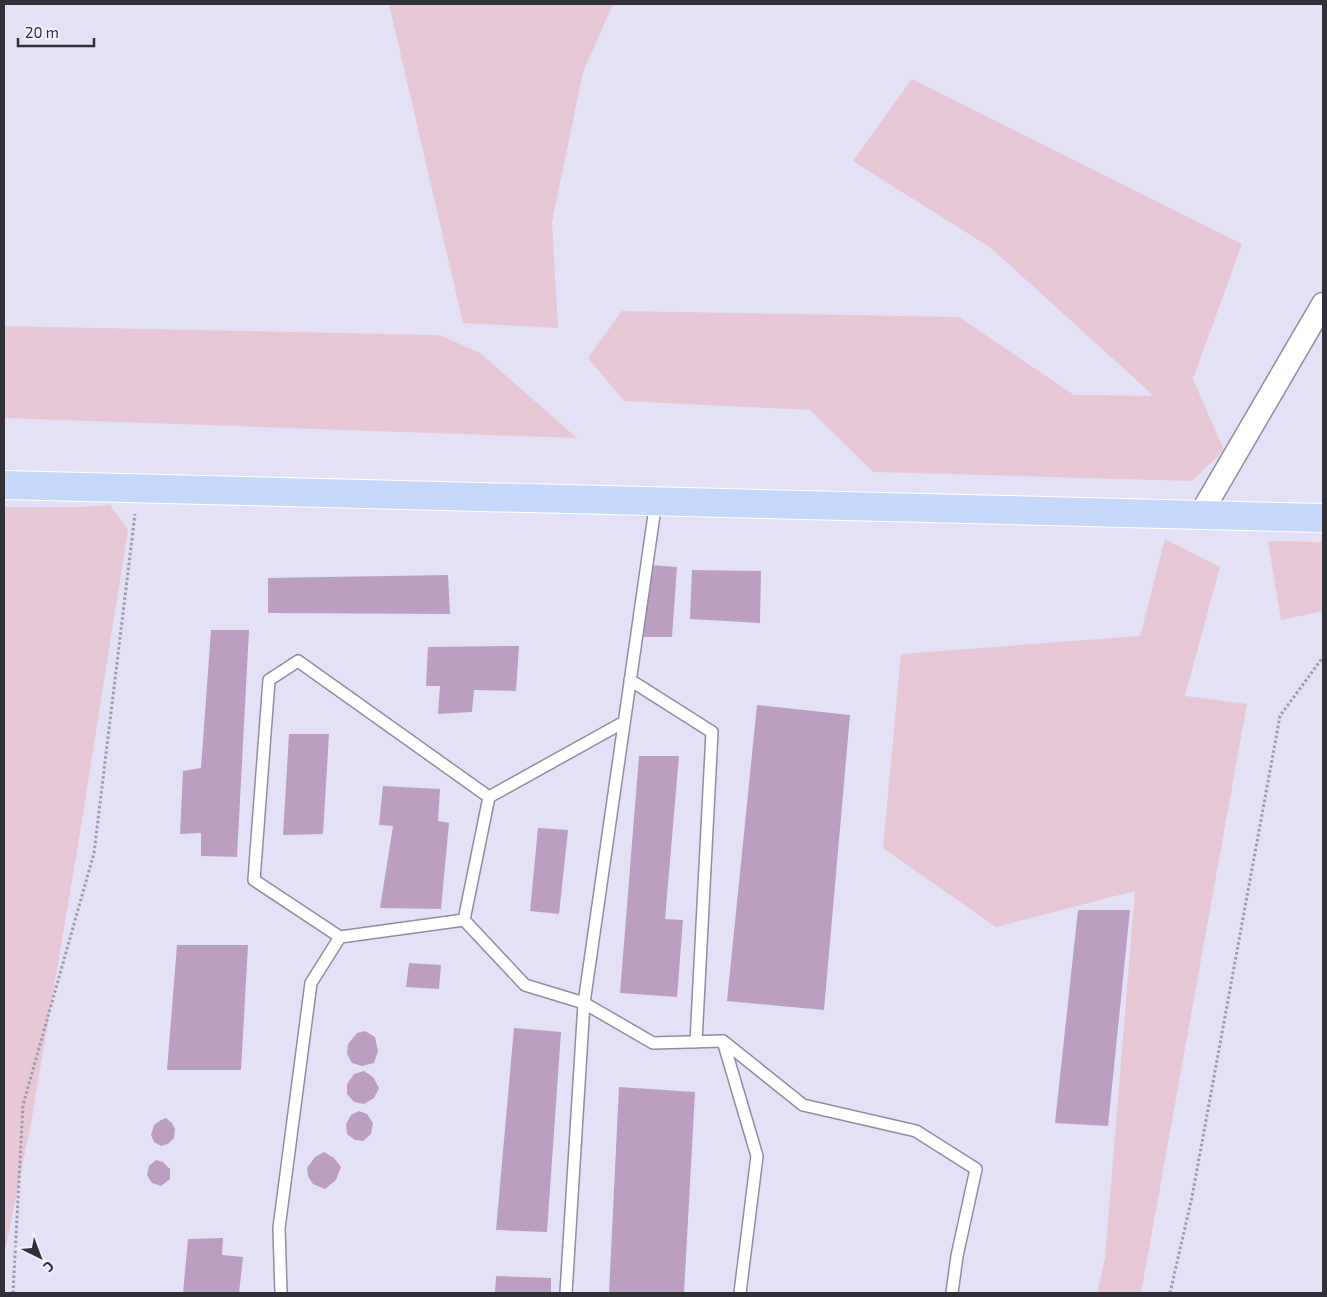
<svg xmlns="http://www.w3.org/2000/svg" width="1327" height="1297" viewBox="0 0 1327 1297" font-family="'Exo 2',sans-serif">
	<rect width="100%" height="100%" fill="#e4e1f7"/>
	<!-- green -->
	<path fill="#e8c7d6" d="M389,4H613L583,72L552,222L558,328L463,323Z
		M912,79L1242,244L1193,379L1224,450L1192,481L873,472L810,410L624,401L588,358L622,311L959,317L1074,395L1154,396L991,248L853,161Z
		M4,326L439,335L480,353L577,438L4,418Z
		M110,505L128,530L78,845L31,1123L4,1256V507H80Z
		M1165,539L1220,567L1185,696L1247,704L1141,1293H1097L1105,1258L1135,891L996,927L883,848L901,654L1140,636Z
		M1268,541L1323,542V611L1281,620Z"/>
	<!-- building -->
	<path fill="#bc9ec2" d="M650,565L677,567L672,637H642Z
		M692,570L761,571L760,623L690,619Z
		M448,575L450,614L268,613V578Z
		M211,630H249L237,857L201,856V833L180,834L183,771L201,768Z
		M519,646L516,691L474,690L472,712L438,714L440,686H426L428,647Z
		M757,705L850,715L824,1010L727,1001Z
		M289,734H329L323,834L283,835Z
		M639,756H679L665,919L683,920L677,997L620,993Z
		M383,786L440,789L438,821L449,823L441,909L380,908L393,826L379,825Z
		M538,828L568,830L559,914L530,911Z
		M1078,910H1130L1108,1126L1055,1123Z
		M177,945H248L241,1070H167Z
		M409,963L441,965L439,989L406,987Z
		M514,1028L561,1032L547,1232L496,1230Z
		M365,1031L375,1037L378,1051L374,1063L362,1066L352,1063L347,1054L348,1044L357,1033Z
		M364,1071L373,1077L379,1088L374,1098L364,1104L354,1102L347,1094V1084L354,1074Z
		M619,1087L695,1092L684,1293H609Z
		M359,1111L367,1114L373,1123L371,1134L363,1141L355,1140L347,1134L346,1124L351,1115Z
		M166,1118L172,1123L175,1129L174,1138L168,1144L161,1146L154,1142L151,1135L154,1125L161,1120Z
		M324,1152L334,1158L341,1167L336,1180L325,1189L313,1184L308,1176L307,1168L315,1157Z
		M156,1160L163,1162L170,1169V1179L161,1186L152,1183L147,1175L149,1166Z
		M223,1238L222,1255L243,1257L239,1293H183L188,1239Z
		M496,1276L551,1278V1293H495Z"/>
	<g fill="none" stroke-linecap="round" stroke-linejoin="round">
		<defs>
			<path id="service" d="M656,501L584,1003L653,1043L723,1041L803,1105L916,1131L976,1169L957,1256L952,1293
				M630,680L712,732L696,1042
				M464,920L525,985L584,1003L566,1293
				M340,937L254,880L269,680L298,661L489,797L624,722
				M723,1041L757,1156L740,1293
				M281,1293L279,1228L311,983L340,937L464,920L489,797"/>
			<path id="minor" d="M1200,515L1323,304"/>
			<path id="primary" d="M4,485L1323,518"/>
		</defs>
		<!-- service casing -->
		<use href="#service" stroke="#908da2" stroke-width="14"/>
		<!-- minor casing -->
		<use href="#minor" stroke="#908da2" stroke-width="25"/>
		<!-- primary casing -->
		<use href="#primary" stroke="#fff" stroke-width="30"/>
		<!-- path -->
		<path stroke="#9d9bac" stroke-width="3" stroke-dasharray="2.5 2.5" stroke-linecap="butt" d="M13,1293L23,1105L94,853L135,514
			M1170,1293L1192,1197L1280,716L1323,657"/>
		<!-- service -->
		<use href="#service" stroke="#fff" stroke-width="11"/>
		<!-- minor -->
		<use href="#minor" stroke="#fff" stroke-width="22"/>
		<!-- primary -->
		<use href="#primary" stroke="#c6d9fd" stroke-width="28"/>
	</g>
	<!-- border -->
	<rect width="1327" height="1297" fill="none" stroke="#313039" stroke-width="10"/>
	<!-- north arrow -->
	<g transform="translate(40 1257) rotate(138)" stroke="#f1effd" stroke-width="4" paint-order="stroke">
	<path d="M0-4L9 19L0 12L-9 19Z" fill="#313039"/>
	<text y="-8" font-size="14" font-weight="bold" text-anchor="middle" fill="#313039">С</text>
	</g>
	<!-- scale -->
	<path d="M18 38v8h76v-8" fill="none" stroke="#313039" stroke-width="2.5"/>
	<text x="25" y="38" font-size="15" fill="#313039" stroke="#f1effd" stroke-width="4" paint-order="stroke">20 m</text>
</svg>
